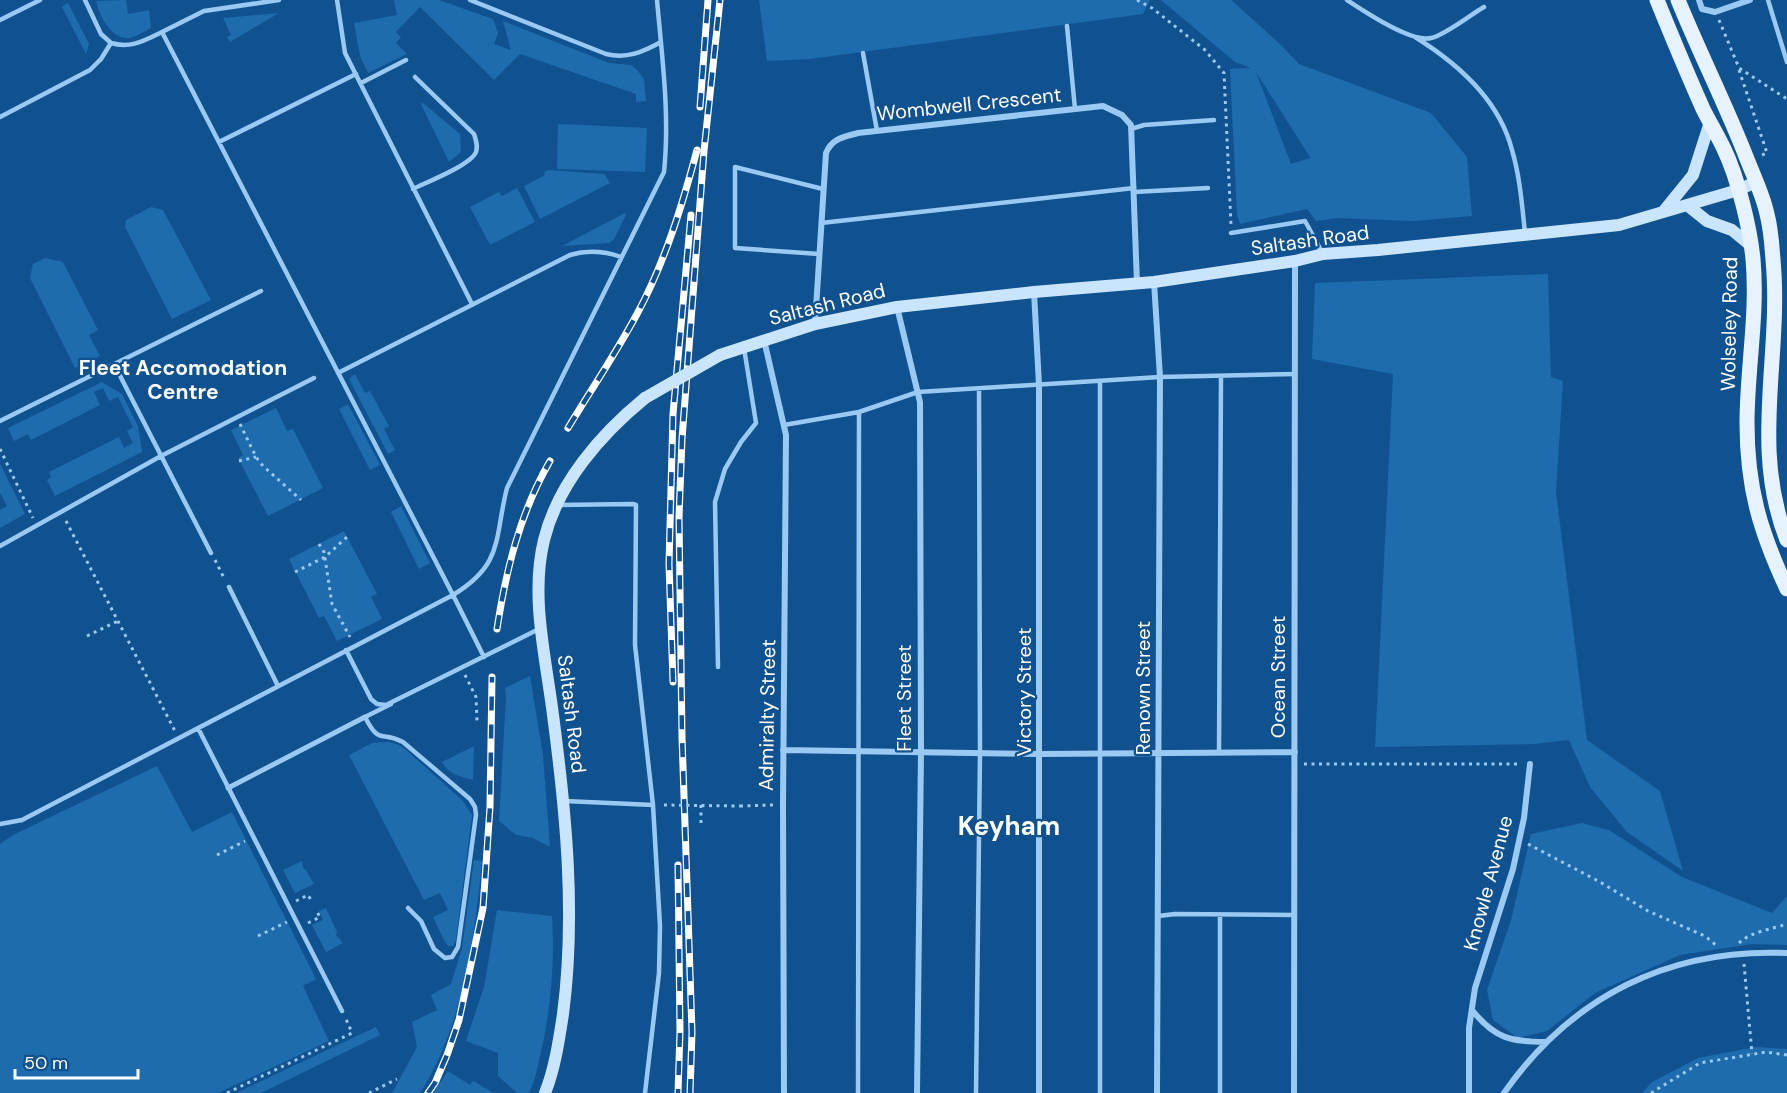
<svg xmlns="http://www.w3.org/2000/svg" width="1787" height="1093" viewBox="0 0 1787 1093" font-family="'DM Sans',sans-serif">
	<rect width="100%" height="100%" fill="#105290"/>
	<!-- green -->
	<path fill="#1e6bae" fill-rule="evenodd" d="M126,0L128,14L149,10L151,28C145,31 136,37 129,38C111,40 99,15 96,1Z
		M394,0H439L493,19L498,33L494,44L511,50L503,21L609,63L631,65L637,70L644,79L646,101L636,102V94L520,54L494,80L420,7L396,32L401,37L396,43L407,54L368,73L360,56L354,23L397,15Z
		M759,0H1150L1143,14L810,59L767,61Z
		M1161,0H1231L1280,44L1299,64L1431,113L1467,157L1472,216L1414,221L1338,218L1316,221L1307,209L1240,224L1237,215L1230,69L1251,68L1235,62ZM1256,72L1310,157V158L1291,164Z
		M68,3L89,44L86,54L62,7Z
		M279,13L230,42L227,37L231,35L223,18Z
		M423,103L460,134L461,152L449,162L421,104Z
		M558,124L647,128L645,172L557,169Z
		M548,170L604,174L610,183L540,219L524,186L545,175L544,172Z
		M517,188L535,222L490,245L470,207L499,192L502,196Z
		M151,207L163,210L211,300L172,319L125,227L126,220Z
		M625,213L626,215L614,239L609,243L562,246Z
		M45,258L63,262L98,330L89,335L100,356L75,368L30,278L33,264Z
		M1548,274L1551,377L1563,381L1556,492L1587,740L1660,791L1683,871L1627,832L1590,787L1569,740L1534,744L1375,747L1393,374L1312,359L1315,283Z
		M355,374L365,393L370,391L389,426L384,429L395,450L388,454L349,379Z
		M102,382L122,394L138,426L142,452L55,496L47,480L51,477L49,472L119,437L124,448L133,443L127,431L133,427L118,397L109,401L103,388L94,392L100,405L31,440L28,434L14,441L8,428Z
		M348,404L380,465L370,470L339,409Z
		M276,408L287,431L293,429L323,488L268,516L238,458L243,455L231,430Z
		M0,464L25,514L0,528V510L7,506L0,493Z
		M401,506L430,563L419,569L391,512Z
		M344,531L377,594L371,597L382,619L337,641L324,616L319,618L289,559Z
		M530,676L543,755L550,847L533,838L516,835L499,821L506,696L505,688Z
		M389,742L399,745L405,749L463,801L472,815L456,940L453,946H448L444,940L433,917L448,910L440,893L424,900L349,755L372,743Z
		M474,746L473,780C462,777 448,774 442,762Z
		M157,766L192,832L232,812L316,979L303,986L329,1041L218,1093H0V844L13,835Z
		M1582,823L1609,830L1682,877L1772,913L1787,896V945L1752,944L1680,955L1595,993L1547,1031L1518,1038L1493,1020L1487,990L1511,920L1531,834Z
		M474,860L482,861C475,937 462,1029 420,1093H392L417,1047L412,1022L437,1010L431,995L451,984L462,948Z
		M302,861L303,868L306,870L314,884L295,893L283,870Z
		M326,908L337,932L336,935L343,943L326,952L312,925L323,920L319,911Z
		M497,910L552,916C555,962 551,1008 541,1052C538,1066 535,1081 529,1093H517L498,1076V1053L466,1041L484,987Z
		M376,1027L380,1035L261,1093H236Z
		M1755,1047L1787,1049V1093H1642L1652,1082L1698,1058Z
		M448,1071L470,1085L473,1081L494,1093H433Z"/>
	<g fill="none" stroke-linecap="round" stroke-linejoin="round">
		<!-- path -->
		<path stroke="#9ac9f3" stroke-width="3" stroke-dasharray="3 4.5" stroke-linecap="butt" d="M1137,0L1152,8L1205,50L1224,73L1231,225
			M1719,20L1739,68L1787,99
			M1739,70L1767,153L1762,155
			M240,424L256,457L263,466L301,500
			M0,449L33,518
			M239,461L256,457
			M66,521L175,731
			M319,544L324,552L332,604L350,637
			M215,560L224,578
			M295,572L325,557L347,537
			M87,636L118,621
			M465,675L476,697L477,721
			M1304,764H1520
			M701,805V827
			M740,806L774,805
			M1528,844L1600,882L1648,911L1705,936L1717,946
			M217,855L245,841
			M296,901L308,895L311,900
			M308,923L320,917L317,912
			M258,936L287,922
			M1739,943C1750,932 1772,929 1787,924
			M1744,964L1752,1054
			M227,1093L352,1033L346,1019
			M369,1093L397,1079
			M1651,1093L1700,1063L1766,1052L1787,1055"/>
		<!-- service -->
		<path stroke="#9ac9f3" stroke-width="4.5" d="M337,0L345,53L472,304
			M470,0L606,54C627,59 643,52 661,42
			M1347,0C1364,11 1411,43 1431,38C1445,35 1470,15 1484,7
			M1768,0L1787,62
			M0,20L40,0
			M1067,26L1075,109
			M162,32L204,11L279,0
			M1415,37C1457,63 1499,99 1512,150C1520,177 1522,205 1525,233
			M111,43C131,49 145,40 162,32L453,595C504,564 494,539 507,488L664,172C670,115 662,57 657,0
			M863,53L877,131
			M361,83L406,60
			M0,117L90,70L101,59L111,43L101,34L85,0
			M1131,129L1144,125L1214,120
			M219,142L356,74
			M413,189C427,182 471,165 476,152C478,146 476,140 474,134L415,77
			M1134,192L1208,188
			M821,223L1134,188
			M1231,233L1305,221L1322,252
			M819,254L735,248V167L823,189
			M114,364L211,553
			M338,373L570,255C587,250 604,251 621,257
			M1100,382V1093
			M0,421L261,291
			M784,425L859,412L918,392L1160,377L1295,374
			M558,505L633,504L636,505L635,645L653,805L660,926L659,973L645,1093
			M0,546L161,456L314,378
			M229,587L278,686
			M346,650L371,699L377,704L386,705L539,629
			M718,667L715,502L725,469L741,442L756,423L744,348
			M391,704L365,717C380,746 380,730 403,742L470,799L475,807L476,815L458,947L452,957L445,958L434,949L421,921L408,908
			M198,728L342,1011
			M1219,753L1221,376
			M565,801L653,805
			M0,824L22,820L453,595L484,657
			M1220,915V1093
			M1158,916L1175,914L1295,915
			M858,1093L859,412
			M976,1093L980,753L979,389"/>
		<!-- pedestrian -->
		<path stroke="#9ac9f3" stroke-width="5" d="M228,788L365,717"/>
		<!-- minor -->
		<path stroke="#9ac9f3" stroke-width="6" d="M1699,0L1702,9L1715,12L1750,0
			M1154,282L1160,377L1157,1093
			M1034,292L1039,385V1093
			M897,307L920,402L921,752L917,1093
			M815,324L826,153C832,138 844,137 858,133L1103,106L1122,115L1131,125L1137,283
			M764,340L786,435L783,805L784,1093
			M783,750L1040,754L1295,752
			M1472,1010C1496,1040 1511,1041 1546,1042
			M1294,1093L1295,261
			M1469,1093V1028L1475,988L1513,869L1524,818L1530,764
			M1504,1093C1572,996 1669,948 1787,953"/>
		<!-- secondary -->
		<path stroke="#c9e4fd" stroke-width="12" d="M1687,205L1707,221L1732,230L1750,245
			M1663,212L1693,175L1710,122
			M720,355L815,324L897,307L1034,292L1154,282L1295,261L1323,254L1378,250L1619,225L1738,190L1756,182
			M545,1093C555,1068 559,1040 563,1014C576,915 566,813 553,715C546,658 530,597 544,540C558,483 601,434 645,398"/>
		<!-- primary -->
		<path stroke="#e6f2ff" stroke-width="15" d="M1657,0C1672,37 1687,73 1703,109C1710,123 1718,136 1724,149C1738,178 1750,228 1753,259C1758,314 1747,369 1747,423C1747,488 1760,531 1787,589
			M1678,0C1700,54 1726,105 1747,159C1754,177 1763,195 1767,214C1771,229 1772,245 1773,260C1782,355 1750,447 1787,540"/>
		<defs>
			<path id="rail" d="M700,107L708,0
				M568,428C591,390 616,353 637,314C665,262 682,206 697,150
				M497,629C506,570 520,513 550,461
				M673,682L669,564L673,414L691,215
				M678,865L680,1032L678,1093
				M428,1093L435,1083L447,1055L459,1020L483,908L490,807L492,677
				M690,1093L692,1032L682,737L679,517L682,439L704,151L720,0"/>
		</defs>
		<!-- rail casing -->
		<use href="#rail" stroke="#fff" stroke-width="7"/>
		<!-- rail -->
		<use href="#rail" stroke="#105290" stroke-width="4.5" stroke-dasharray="14" stroke-linecap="butt"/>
		<!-- path-bridge -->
		<path stroke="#9ac9f3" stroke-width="3" stroke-dasharray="3 4.5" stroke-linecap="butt" d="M664,805L740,806"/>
		<!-- secondary-bridge -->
		<path stroke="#c9e4fd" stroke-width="12" d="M645,398L720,355"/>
	</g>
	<g text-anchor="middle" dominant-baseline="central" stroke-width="4.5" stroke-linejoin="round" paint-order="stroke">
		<!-- street labels -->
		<g font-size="20" fill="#fff" stroke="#105290">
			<text transform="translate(969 104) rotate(-6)">Wombwell Crescent</text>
			<text transform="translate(1310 240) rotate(-8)">Saltash Road</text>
			<text transform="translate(827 304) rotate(-14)">Saltash Road</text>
			<text transform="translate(1729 324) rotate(-89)">Wolseley Road</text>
			<text transform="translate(1278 677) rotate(-90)">Ocean Street</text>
			<text transform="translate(1143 688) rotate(-90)">Renown Street</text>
			<text transform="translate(1024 692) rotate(-90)">Victory Street</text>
			<text transform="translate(904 698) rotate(-90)">Fleet Street</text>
			<text transform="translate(572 714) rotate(83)">Saltash Road</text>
			<text transform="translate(767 715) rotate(-89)">Admiralty Street</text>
			<text transform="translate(1488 883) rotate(-75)">Knowle Avenue</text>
		</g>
		<!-- neighbourhood labels -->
		<g font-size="21" font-weight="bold" fill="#fff" stroke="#105290">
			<text x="183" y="368">Fleet Accomodation<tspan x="183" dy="24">Centre</tspan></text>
		</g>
		<!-- district labels -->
		<g font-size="26" font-weight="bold" fill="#fff" stroke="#105290">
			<text x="1009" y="826">Keyham</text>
		</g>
	</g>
	<!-- scale -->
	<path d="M15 1069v9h123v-9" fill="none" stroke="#ffffff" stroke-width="3"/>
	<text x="24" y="1069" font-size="18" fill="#ffffff" stroke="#105290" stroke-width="4.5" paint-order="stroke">50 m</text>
</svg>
